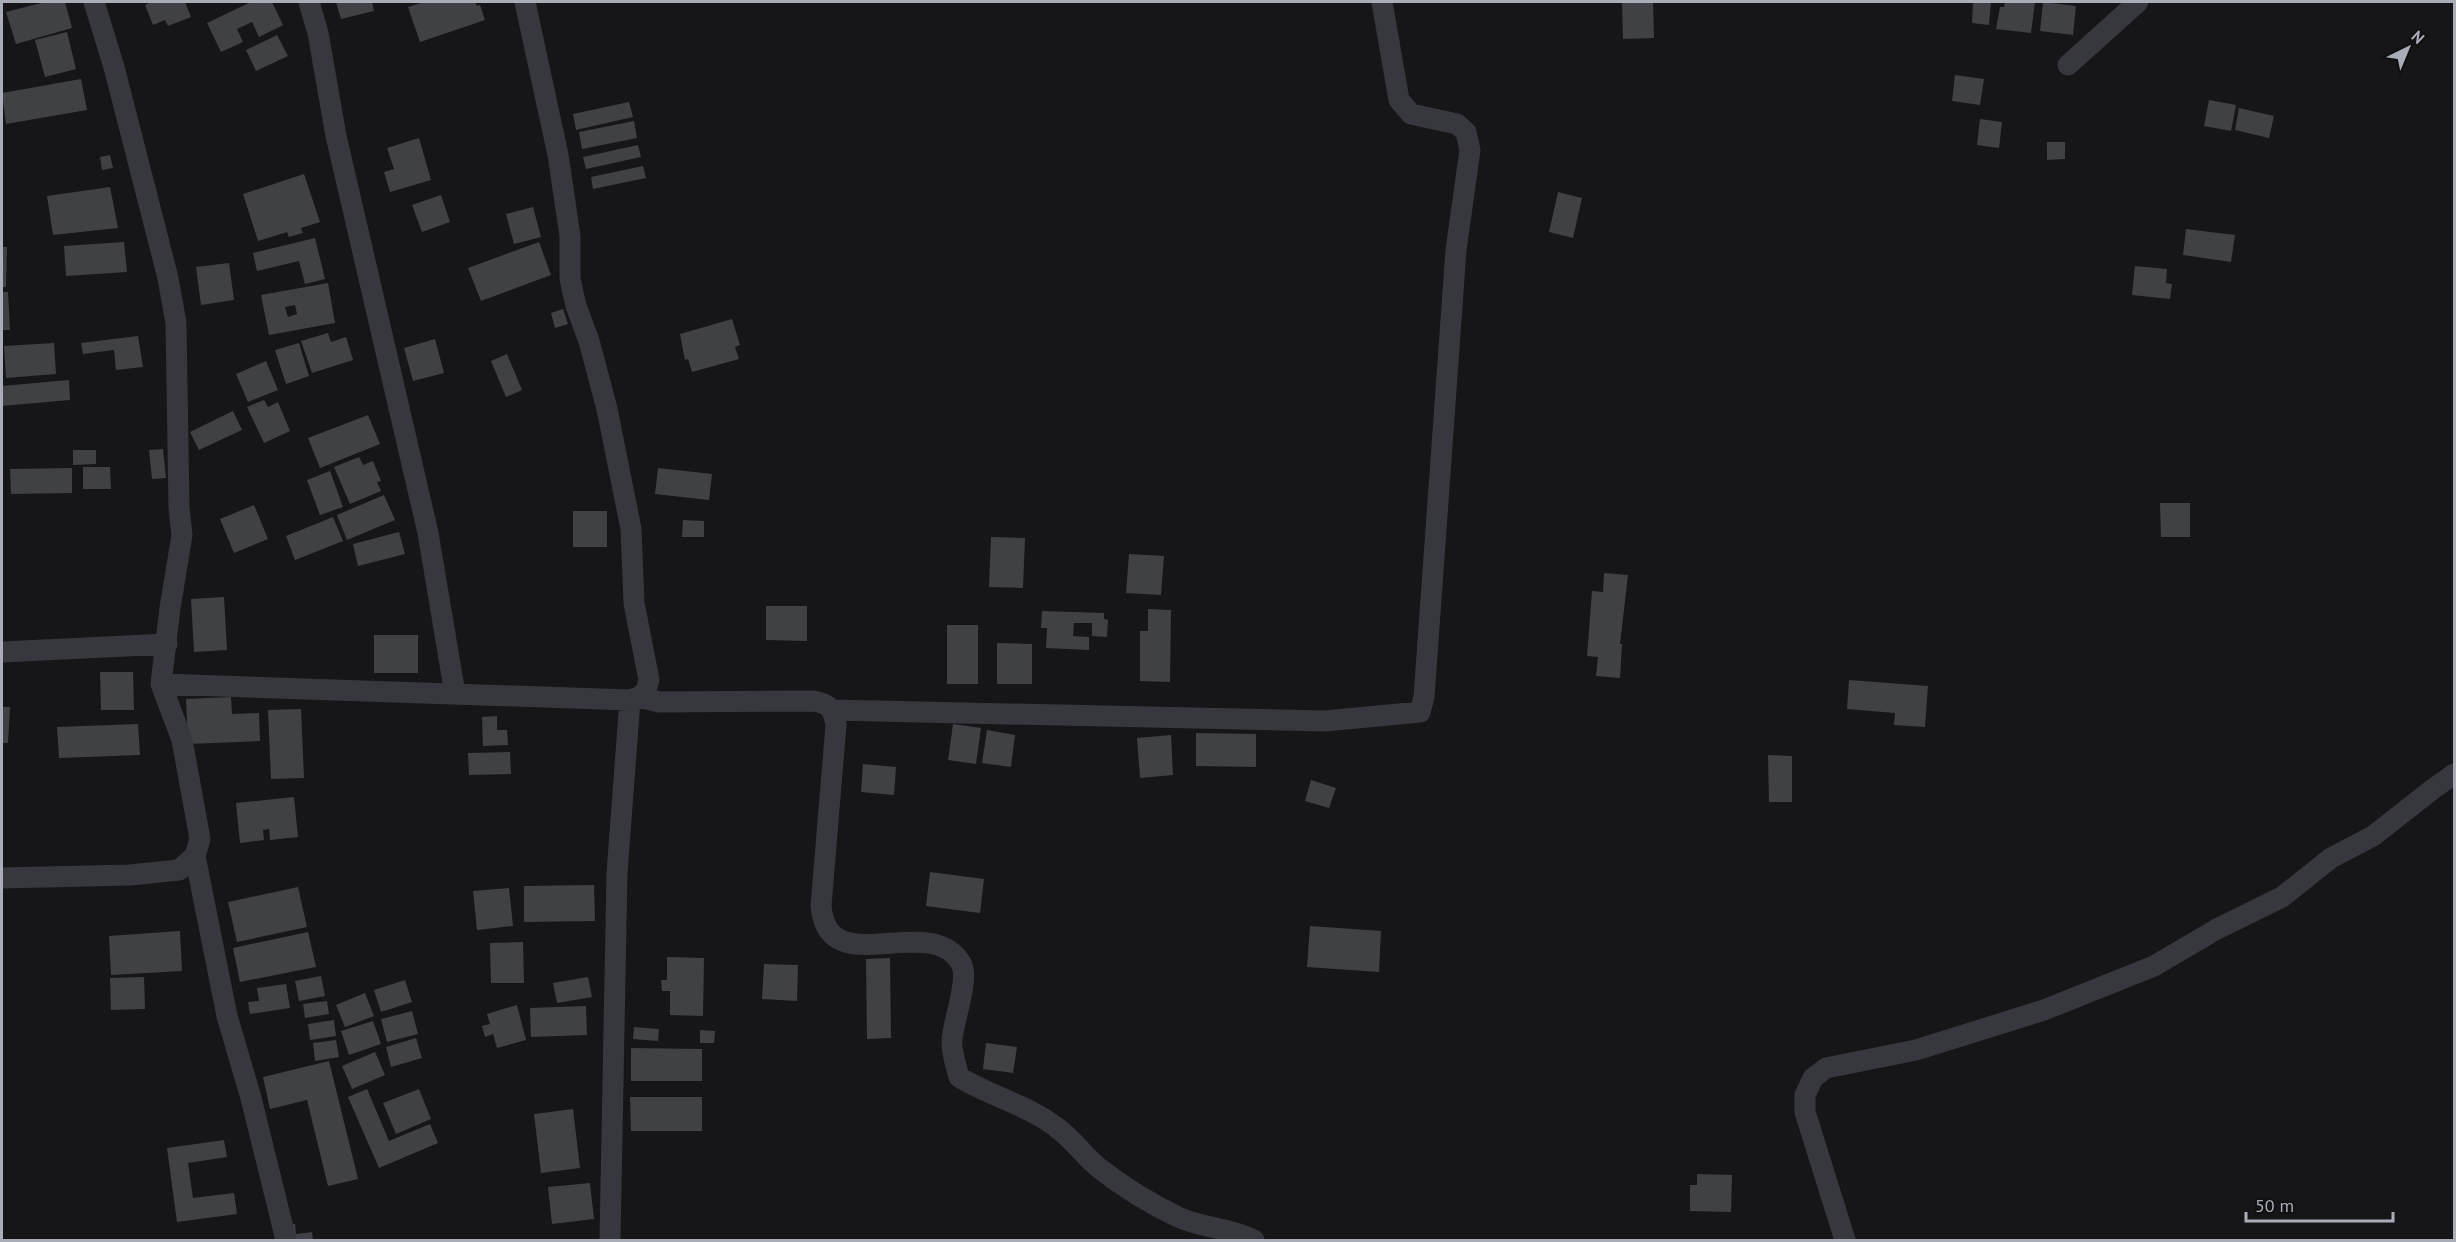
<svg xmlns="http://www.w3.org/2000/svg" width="2456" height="1242" viewBox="0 0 2456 1242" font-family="'PT Sans',sans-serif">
	<rect width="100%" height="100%" fill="#161618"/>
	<!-- building -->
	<path fill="#404145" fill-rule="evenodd" d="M45,2H65L72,28L16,44L6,12Z
		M148,2H185L191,17L168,26L165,20L153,25L145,5L149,3Z
		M251,2H272L283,25L259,37L252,22L237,29L243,42L221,52L207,23Z
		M336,2H372L374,11L341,19Z
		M424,2H475L477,6L480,5L485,20L420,42L408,7Z
		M1622,2H1653L1654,38L1623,39Z
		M1973,2H1991L1989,25L1972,23Z
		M2005,2H2035L2031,33L1996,29L2000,7H2004Z
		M2043,2L2076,6L2073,35L2040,31Z
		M67,32L76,69L45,77L35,40Z
		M277,35L288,56L256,71L246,50Z
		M1955,75L1984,79L1980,105L1952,101Z
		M81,79L87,110L6,124L2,93Z
		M2209,100L2236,105L2231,131L2204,126Z
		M629,102L633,117L576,130L573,114Z
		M2239,108L2274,116L2269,138L2235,130Z
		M1980,119L2002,122L1999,148L1977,145Z
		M634,121L637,138L582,149L579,132Z
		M419,138L431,180L390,192L384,172L394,169L387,148Z
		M2047,142H2065V159L2047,160Z
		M638,145L641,157L586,169L583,157Z
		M110,155L113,168L102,170L100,157Z
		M643,166L646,178L593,189L591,177Z
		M304,174L320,222L301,228L303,233L289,237L287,232L258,241L243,194Z
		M110,187L118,228L53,235L47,196Z
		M1558,192L1582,198L1573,238L1549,232Z
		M441,195L450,222L422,232L412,205Z
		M533,207L541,237L514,244L506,214Z
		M2186,229L2235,235L2231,262L2183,255Z
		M315,238L325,279L305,284L299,261L257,271L253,253Z
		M124,242L127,272L66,276L64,246Z
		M539,242L551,275L481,301L468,268Z
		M2,247H7L6,287H2Z
		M229,263L234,300L201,305L196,267Z
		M2135,266L2167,269L2166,283L2172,284L2170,299L2132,295Z
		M328,283L335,323L269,335L261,295ZM295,305L297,314L288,317L285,307Z
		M2,292H8L10,330H2Z
		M563,309L568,324L555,328L551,313Z
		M732,319L740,345L735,347L739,359L692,372L688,359L685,360L680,334Z
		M328,333L331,342L346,337L353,360L312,373L301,341Z
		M138,336L143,367L116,370L114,350L83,354L81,343Z
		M435,339L444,373L413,381L404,348Z
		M54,343L56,374L6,378L4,346Z
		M299,343L309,376L286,384L275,350Z
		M507,354L522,390L506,397L491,361Z
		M266,361L278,390L248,402L236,374Z
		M69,380L70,400L2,406V386Z
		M264,400L268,407L278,402L290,431L264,443L247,407Z
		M233,411L242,430L199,450L190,432Z
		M368,415L380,444L320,468L308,438Z
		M163,449L166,478L152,479L149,450Z
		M73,450H96V464L73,465Z
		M359,457L363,465L373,461L381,481L377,482L381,491L350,504L334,467Z
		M83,467H110L111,489H83Z
		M72,468V493L11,494L10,469Z
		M658,468L712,474L709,500L655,494Z
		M330,471L343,507L320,515L307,480Z
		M384,495L395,520L347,540L337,515Z
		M2160,503H2190V537H2161Z
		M254,505L268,539L234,553L220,519Z
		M573,511H607V547H573Z
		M333,517L343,541L295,560L286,536Z
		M683,520L704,521V537H682Z
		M399,532L405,554L358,566L353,544Z
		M991,537L1025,538L1023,588L989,587Z
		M1129,554L1164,556L1161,595L1126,593Z
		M1604,573L1628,575L1620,644H1622L1620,678L1596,676L1598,657L1587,656L1592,591L1603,592Z
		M224,597L227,650L194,652L191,599Z
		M766,606H807V641L766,640Z
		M1148,609L1171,610L1170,682L1140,681V631H1148Z
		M1042,611L1104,613V619L1108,620L1107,637L1092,636V623H1074L1073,636L1089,637V650L1046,648L1047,628H1041Z
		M947,625H978V684H947Z
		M374,635H418V673H374Z
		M997,643L1032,644V684H997Z
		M100,672H133L134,710H101Z
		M1849,680L1928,686L1925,727L1894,725L1895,713L1847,709Z
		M231,697L232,714L259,713L260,741L188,744L186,699Z
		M2,707H10L8,743H2Z
		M301,709L304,778L271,779L268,710Z
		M497,716V730H507L508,745L483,746L482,717Z
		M138,724L140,755L59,758L57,727Z
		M953,724L981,728L976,764L948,760Z
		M987,730L1015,735L1011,767L982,763Z
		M1196,733L1256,734V767L1196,766Z
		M1171,735L1173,775L1140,778L1137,738Z
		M510,752L511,774L469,775L468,753Z
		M1768,755L1792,756V802H1769Z
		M863,764L896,767L894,795L861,792Z
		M1311,780L1336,788L1329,808L1305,801Z
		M294,797L298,837L270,840L269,829L263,830L264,840L240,843L236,803Z
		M930,872L984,879L980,913L926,906Z
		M594,885L595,921L524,922V886Z
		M298,887L307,927L237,942L228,902Z
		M509,888L513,926L477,930L473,891Z
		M1310,926L1381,931L1379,972L1307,967Z
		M180,931L182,971L111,975L109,936Z
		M308,932L316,967L240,982L233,948Z
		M523,942L524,983H491L490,943Z
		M667,957L704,958L703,1016L670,1015V991H662L661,980H667Z
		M890,958L891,1038L867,1039L866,959Z
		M764,964L798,965L797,1001L762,999Z
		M321,976L325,996L299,1001L295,981Z
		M144,977L145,1009L111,1010L110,978Z
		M588,977L592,997L557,1003L553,983Z
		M405,980L412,1002L381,1012L374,990Z
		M286,984L290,1008L250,1014L248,1002L259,1001L257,988Z
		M365,993L374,1016L345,1027L336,1005Z
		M327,1001L329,1014L305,1018L303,1004Z
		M517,1005L526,1040L497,1048L493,1034L485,1037L482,1026L490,1024L487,1014Z
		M586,1006L587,1035L531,1037L530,1008Z
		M412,1011L418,1034L387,1042L381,1019Z
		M334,1020L336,1036L310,1040L308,1024Z
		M373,1021L381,1044L349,1055L341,1031Z
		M634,1027L659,1029L658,1041L633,1039Z
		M700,1030L715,1031L714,1043H700Z
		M416,1038L422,1058L391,1067L386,1047Z
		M336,1040L339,1057L315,1061L313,1043Z
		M986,1043L1017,1047L1013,1073L983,1069Z
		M631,1048L702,1049V1081H631Z
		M375,1052L385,1075L352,1089L342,1066Z
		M329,1061L358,1179L328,1186L307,1100L270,1109L263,1077Z
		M367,1089L389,1141L430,1124L438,1143L379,1168L348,1097Z
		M419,1089L431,1119L396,1134L383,1103Z
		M630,1097H702V1131H631Z
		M573,1109L580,1168L541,1173L534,1114Z
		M224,1140L227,1157L188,1163L193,1198L234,1193L237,1214L177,1222L167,1148Z
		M1697,1174L1732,1175L1731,1212L1690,1211V1185H1697Z
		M590,1183L594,1219L552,1224L548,1187Z
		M295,1224L296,1234L312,1232L313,1240H288L286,1225Z"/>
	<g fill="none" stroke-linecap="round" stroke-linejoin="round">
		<!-- minor -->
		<path stroke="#37383d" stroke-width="21" d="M309,2L318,33L336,136L428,533L455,694
			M525,2L558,155L570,236V279L576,306L589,341L607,409L631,529L634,603L649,680L646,691L639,697
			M2068,65L2138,2
			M2,652L167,644
			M161,684L630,700L639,697L659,702L814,701C830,704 833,709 836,725L821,906C828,984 929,910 961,963C970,979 953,1021 952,1040C951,1052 956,1065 959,1077C990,1096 1027,1105 1056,1127C1072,1138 1083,1155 1099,1168C1122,1186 1149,1203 1176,1216C1199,1228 1229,1227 1254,1240
			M833,710L1325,721L1420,712L1424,697L1456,250L1470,150L1466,132L1457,124L1411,114L1399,100L1382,2
			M195,856L227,1016L251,1098L286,1240
			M2,878L130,875L179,870L195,856L200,839L182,740L161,684L170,608L182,535L179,508L176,323L168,278L114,67L94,2
			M610,1240L617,873L630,700
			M1845,1240L1805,1112V1095L1813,1078L1826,1068L1916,1050L2044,1010L2154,966L2217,929L2282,897L2331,858L2373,836L2433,789L2454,774"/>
	</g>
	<!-- border -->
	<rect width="2456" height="1242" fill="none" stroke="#a8adb8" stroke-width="6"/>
	<!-- north arrow -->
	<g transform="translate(2408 48) rotate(43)" stroke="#111113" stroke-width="4.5" paint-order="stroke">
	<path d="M0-4.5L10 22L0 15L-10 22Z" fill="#a8adb8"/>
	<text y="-9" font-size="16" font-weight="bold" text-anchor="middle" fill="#a8adb8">N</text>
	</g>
	<!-- scale -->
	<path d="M2246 1212v9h147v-9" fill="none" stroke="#a8adb8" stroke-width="3"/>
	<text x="2255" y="1212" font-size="18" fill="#a8adb8" stroke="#111113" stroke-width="4.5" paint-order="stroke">50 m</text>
</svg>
